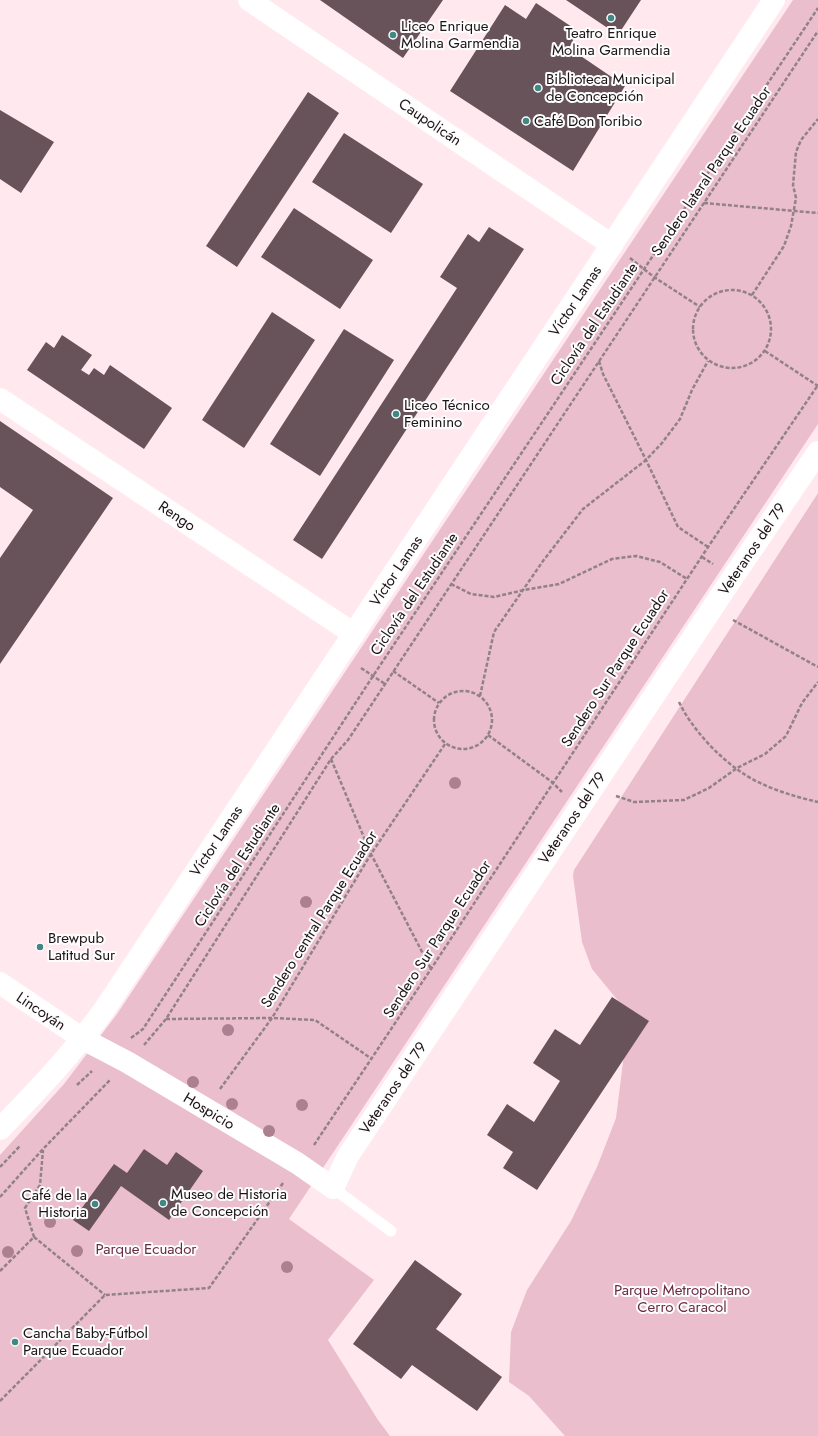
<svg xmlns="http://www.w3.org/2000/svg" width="818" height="1436" viewBox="0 0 818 1436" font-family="Jost,sans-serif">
	<rect width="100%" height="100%" fill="#ffe9ef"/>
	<!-- green -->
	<path fill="#eabecc" d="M793,0H818V424L289,1219L374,1280L328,1340L378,1420L390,1436H0V1155L64,1084L117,1014Z
		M818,493V1436H565L529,1396L509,1382L511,1332L527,1290L571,1221L597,1167L616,1118L629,1014L592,969L582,942L573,876L574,870Z"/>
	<!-- building -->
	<path fill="#69535a" d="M320,0H443L403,58Z
		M566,0H641L618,35Z
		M536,3L578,31L569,48L625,86L573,171L450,91L505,5L526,19Z
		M308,92L339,113L237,267L206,246Z
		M0,110L54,142L21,193L0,179Z
		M344,133L423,184L391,233L312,182Z
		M294,208L373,260L340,309L261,257Z
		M489,227L524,249L322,559L293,540L457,288L440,277L468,234L479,242Z
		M272,312L315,340L244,448L202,420Z
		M344,329L394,360L320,476L270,444Z
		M62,335L92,355L81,370L89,375L94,368L104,375L110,365L172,408L144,449L27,370L46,342L54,348Z
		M0,421L113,498L0,664V558L33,510L0,487Z
		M612,997L649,1021L537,1190L503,1168L513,1152L487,1135L507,1104L534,1122L560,1081L533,1063L555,1029L580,1045Z
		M144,1149L167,1165L176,1152L203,1171L169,1220L121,1186L89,1231L73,1220L114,1164L127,1173Z
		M415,1260L462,1294L436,1329L502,1377L477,1411L412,1365L401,1379L353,1344Z"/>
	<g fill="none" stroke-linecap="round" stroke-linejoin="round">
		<!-- path -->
		<path stroke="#928287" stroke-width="2.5" stroke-dasharray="4 2" stroke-linecap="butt" d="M704,203L818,213
			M630,258L654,277L700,307
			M693 329a39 39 0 1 1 78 0a39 39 0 1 1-78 0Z
			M752,295L784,246L791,226L796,198L793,185L796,152L801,140L818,119
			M765,351L818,386
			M599,361L603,374L646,460L678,527L708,547
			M702,557L713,564
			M451,584L471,594L494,597L524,590L559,584L612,559L636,556L660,562L687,579
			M733,620L818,667
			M361,668L385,684
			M393,671L439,703
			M434 720a29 29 0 1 1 58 0a29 29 0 1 1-58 0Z
			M480,696L494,632L543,561L583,509L646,460L662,443L680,419L692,390L708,361
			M679,702C692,729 719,758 744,774C763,787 795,797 818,802
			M488,735L552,782L562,792
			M331,759L371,854L431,969
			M616,796L634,802L684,800L709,788L737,768L765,754L786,736L802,703L818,682
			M166,1019L272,1018L371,854L445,744
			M131,1038L143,1029L373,676L818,8
			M144,1045L166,1019L331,759L348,740L818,31
			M77,1085L92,1071
			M220,1089L272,1018L315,1020L372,1059
			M314,1145L431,969L708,547L818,385
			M0,1167L20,1146
			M0,1197L43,1149L110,1080
			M34,1237L105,1295
			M0,1271L34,1237L25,1208L40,1185L43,1150
			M0,1401L105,1295L209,1288L283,1183"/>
		<!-- service -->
		<path stroke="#fff" stroke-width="11" d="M333,1188L391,1231"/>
		<!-- minor -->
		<path stroke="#fff" stroke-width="22" d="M249,0L612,245
			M83,1039L127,1062L297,1163L333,1188L348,1156L733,577L818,452"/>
		<!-- tertiary -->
		<path stroke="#fff" stroke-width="22" d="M0,983L83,1039"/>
		<!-- secondary -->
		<path stroke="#fff" stroke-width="22" d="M0,399L354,634
			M0,1129C37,1091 73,1053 104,1010L774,0"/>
	</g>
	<!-- trees -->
	<g fill="#ad8091">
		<circle cx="455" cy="783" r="6"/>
		<circle cx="306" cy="902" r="6"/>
		<circle cx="228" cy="1030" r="6"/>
		<circle cx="193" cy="1082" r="6"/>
		<circle cx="232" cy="1104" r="6"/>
		<circle cx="302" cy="1105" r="6"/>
		<circle cx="269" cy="1131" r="6"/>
		<circle cx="50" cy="1222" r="6"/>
		<circle cx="77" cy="1251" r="6"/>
		<circle cx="8" cy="1252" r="6"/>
		<circle cx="287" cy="1267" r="6"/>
	</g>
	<!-- markers -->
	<g fill="#418884" stroke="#fdfdfd" stroke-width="1.5">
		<circle cx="611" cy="18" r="4"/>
		<circle cx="393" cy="35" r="4"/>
		<circle cx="538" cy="88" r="4"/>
		<circle cx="526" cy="121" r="4"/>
		<circle cx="396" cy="414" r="4"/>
		<circle cx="40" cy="947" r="4"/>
		<circle cx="163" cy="1203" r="4"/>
		<circle cx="95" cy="1204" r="4"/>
		<circle cx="15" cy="1342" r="4"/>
	</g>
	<g text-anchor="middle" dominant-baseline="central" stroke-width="4" stroke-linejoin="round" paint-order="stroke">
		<!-- poi labels -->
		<g font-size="15" fill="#1c1316" stroke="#fdfdfd" text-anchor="start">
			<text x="401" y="26">Liceo Enrique<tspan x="401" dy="17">Molina Garmendia</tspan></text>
			<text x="611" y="33" text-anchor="middle">Teatro Enrique<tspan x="611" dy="17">Molina Garmendia</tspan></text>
			<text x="546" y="79">Biblioteca Municipal<tspan x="546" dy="17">de Concepción</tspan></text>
			<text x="534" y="121">Café Don Toribio</text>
			<text x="404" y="405">Liceo Técnico<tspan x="404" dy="17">Feminino</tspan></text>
			<text x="48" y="938">Brewpub<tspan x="48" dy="17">Latitud Sur</tspan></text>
			<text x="171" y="1194">Museo de Historia<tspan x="171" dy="17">de Concepción</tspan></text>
			<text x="87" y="1195" text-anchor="end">Café de la<tspan x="87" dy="17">Historia</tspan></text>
			<text x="23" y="1333">Cancha Baby-Fútbol<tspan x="23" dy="17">Parque Ecuador</tspan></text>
		</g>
		<!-- street labels -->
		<g font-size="15" fill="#1c1316" stroke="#fdfdfd">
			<text transform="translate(430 122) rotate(34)">Caupolicán</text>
			<text transform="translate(711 171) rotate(-56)">Sendero lateral Parque Ecuador</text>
			<text transform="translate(575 301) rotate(-56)">Víctor Lamas</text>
			<text transform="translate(594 324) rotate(-56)">Ciclovía del Estudiante</text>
			<text transform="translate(177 516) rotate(34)">Rengo</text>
			<text transform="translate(752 549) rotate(-56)">Veteranos del 79</text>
			<text transform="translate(396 571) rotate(-56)">Víctor Lamas</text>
			<text transform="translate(414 594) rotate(-56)">Ciclovía del Estudiante</text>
			<text transform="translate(615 668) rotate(-57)">Sendero Sur Parque Ecuador</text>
			<text transform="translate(572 818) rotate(-56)">Veteranos del 79</text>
			<text transform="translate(216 841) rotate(-56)">Víctor Lamas</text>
			<text transform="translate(237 865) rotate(-57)">Ciclovía del Estudiante</text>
			<text transform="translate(319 919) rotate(-58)">Sendero central Parque Ecuador</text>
			<text transform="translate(437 939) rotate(-57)">Sendero Sur Parque Ecuador</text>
			<text transform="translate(41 1011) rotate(34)">Lincoyán</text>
			<text transform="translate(393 1088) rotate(-56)">Veteranos del 79</text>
			<text transform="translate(209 1111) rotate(31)">Hospicio</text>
		</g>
		<!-- park labels -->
		<g font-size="15" fill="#6a2b44" stroke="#fdfdfd">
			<text x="146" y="1249">Parque Ecuador</text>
			<text x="682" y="1290">Parque Metropolitano<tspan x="682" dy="17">Cerro Caracol</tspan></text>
		</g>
	</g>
</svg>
